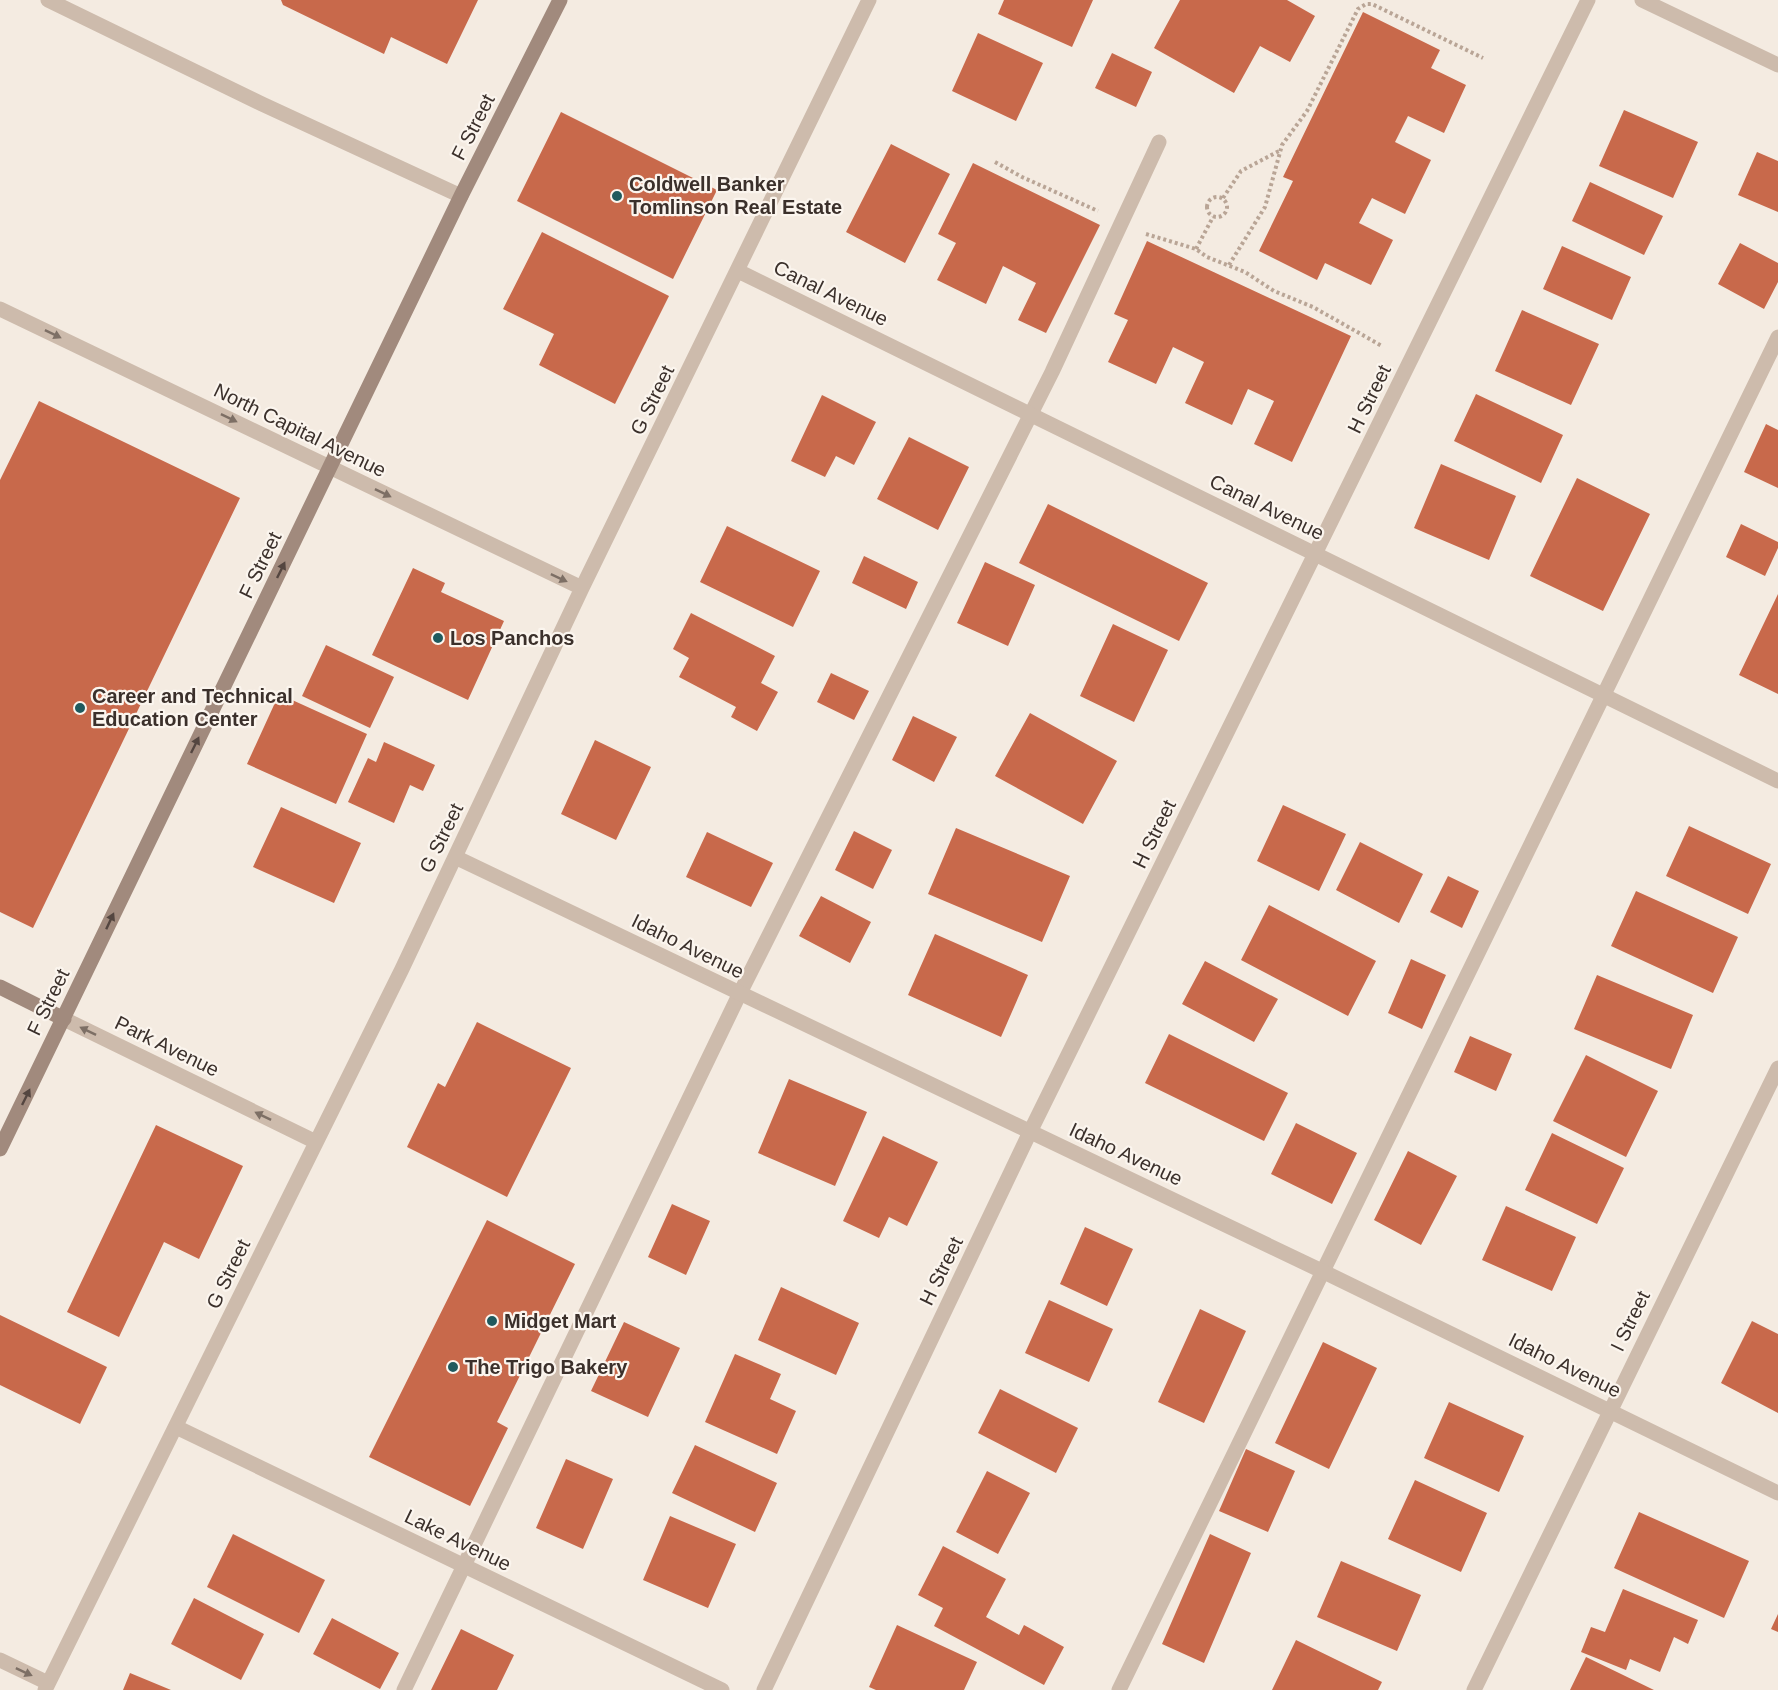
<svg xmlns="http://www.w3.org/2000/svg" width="1778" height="1690" viewBox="0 0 1778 1690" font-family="Arial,sans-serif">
	<rect width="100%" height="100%" fill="#f4ebe1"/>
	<!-- building -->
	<path fill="#c8694b" d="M281,0H478L447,64L391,37L384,54L283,5Z
		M1004,0H1093L1072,47L998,14Z
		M1180,0H1287L1315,16L1290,62L1260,46L1234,93L1154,48Z
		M1363,12L1440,50L1431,68L1466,85L1444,133L1408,116L1395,142L1431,160L1405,214L1372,198L1359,223L1393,240L1371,285L1325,263L1317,280L1259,251L1293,181L1283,177Z
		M978,33L1043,63L1016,121L952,91Z
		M1112,53L1152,72L1136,107L1095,88Z
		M1624,110L1698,142L1673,198L1599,166Z
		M561,112L717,190L673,279L517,201Z
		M891,144L950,174L905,263L846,232Z
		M1757,152L1778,161V212L1738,195Z
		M973,163L1100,225L1046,333L1018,320L1036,283L1003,266L986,304L937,280L956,243L938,234Z
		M1590,182L1663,216L1644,255L1572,221Z
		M542,232L669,296L615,404L539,365L554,334L503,309Z
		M1147,241L1351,336L1292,462L1254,444L1274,401L1248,389L1232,425L1185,403L1204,362L1173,347L1156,384L1108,362L1128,320L1114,314Z
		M1740,243L1778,263V282L1764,309L1718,284Z
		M1562,246L1631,277L1612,320L1543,289Z
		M1522,310L1599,344L1571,405L1495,371Z
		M1476,394L1563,435L1541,483L1454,441Z
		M822,395L876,422L854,465L836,456L825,477L791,461Z
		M39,401L240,498L33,928L0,912V480Z
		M1766,424L1778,430V488L1744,472Z
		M909,437L969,467L938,530L877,499Z
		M1441,464L1516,496L1489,560L1414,528Z
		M1577,478L1650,514L1603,611L1530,576Z
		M1048,504L1208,583L1179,641L1019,563Z
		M1741,524L1778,542V548L1765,576L1726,557Z
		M727,526L820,571L793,627L700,582Z
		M864,556L918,582L906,609L852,583Z
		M985,562L1035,585L1008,646L957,623Z
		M413,568L445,583L441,592L504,621L468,700L372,655Z
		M1778,594V694L1739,675Z
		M691,613L775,656L761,683L778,692L757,731L731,717L736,707L679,677L689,658L673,649Z
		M1113,624L1168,650L1134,722L1080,696Z
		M326,645L394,677L370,728L302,696Z
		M831,673L869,691L854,720L817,702Z
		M279,694L367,734L336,804L247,764Z
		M1030,713L1117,761L1083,824L995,776Z
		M913,716L957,737L934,782L892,760Z
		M595,740L651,767L616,840L561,814Z
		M384,742L435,765L423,791L410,785L394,823L348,802L368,758L376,762Z
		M1283,805L1346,834L1319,891L1257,861Z
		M281,807L361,843L334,903L253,867Z
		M1689,826L1771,864L1748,914L1666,876Z
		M956,828L1070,876L1042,942L928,894Z
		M854,831L892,850L873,889L835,870Z
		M707,832L773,863L751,907L686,877Z
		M1360,842L1423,874L1399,923L1336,890Z
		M1448,876L1479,891L1462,928L1430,912Z
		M1636,891L1738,937L1713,993L1611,946Z
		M821,896L871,922L850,963L799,936Z
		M1269,905L1376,961L1348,1016L1241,960Z
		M935,934L1028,975L1001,1037L908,995Z
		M1411,959L1446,975L1422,1029L1388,1013Z
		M1205,961L1278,999L1254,1042L1182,1004Z
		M1597,975L1693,1015L1671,1069L1574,1029Z
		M477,1022L571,1068L507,1197L407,1147L438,1083L445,1087Z
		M1169,1034L1288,1093L1264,1141L1145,1083Z
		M1470,1036L1512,1054L1496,1091L1454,1072Z
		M1586,1055L1658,1091L1626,1157L1553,1121Z
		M789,1079L867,1112L835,1186L758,1153Z
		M1296,1123L1357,1153L1332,1204L1271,1174Z
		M156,1125L243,1166L199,1259L164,1242L119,1337L67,1312Z
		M1552,1133L1624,1168L1597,1224L1525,1190Z
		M883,1136L938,1162L907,1226L889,1217L879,1238L843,1221Z
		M1408,1151L1457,1176L1421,1245L1374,1220Z
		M672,1204L710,1221L686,1275L648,1257Z
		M1506,1206L1576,1237L1552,1291L1482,1260Z
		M487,1220L575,1264L497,1422L508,1428L470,1506L369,1457Z
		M1085,1227L1133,1249L1107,1306L1060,1284Z
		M781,1287L859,1323L836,1375L758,1340Z
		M1049,1300L1113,1329L1089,1382L1025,1353Z
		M1200,1309L1246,1331L1204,1423L1158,1402Z
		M0,1315L107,1367L80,1424L0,1385Z
		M1752,1321L1778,1334V1413L1721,1383Z
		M624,1322L680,1348L648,1417L591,1391Z
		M1323,1342L1377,1368L1329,1469L1275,1443Z
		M735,1354L781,1374L770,1399L796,1411L777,1454L705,1422Z
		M1000,1389L1078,1428L1056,1473L978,1433Z
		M1449,1402L1524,1436L1499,1492L1424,1458Z
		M695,1445L777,1483L755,1532L672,1493Z
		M1246,1449L1295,1471L1268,1532L1219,1511Z
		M566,1459L613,1479L583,1549L536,1528Z
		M987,1471L1030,1493L998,1554L956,1532Z
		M1415,1480L1487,1513L1461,1572L1388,1539Z
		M1639,1512L1749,1561L1724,1618L1614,1568Z
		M670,1516L736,1544L708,1608L643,1580Z
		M233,1534L325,1580L299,1633L207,1587Z
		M1210,1534L1251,1553L1204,1663L1162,1644Z
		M943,1546L1006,1579L986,1617L1019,1635L1024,1625L1064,1647L1044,1685L934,1626L943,1608L918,1595Z
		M1341,1561L1421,1595L1397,1651L1317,1617Z
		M1623,1589L1698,1620L1688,1644L1674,1637L1660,1672L1630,1659L1626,1670L1581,1652L1591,1627L1605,1632Z
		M194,1598L264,1634L241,1680L171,1644Z
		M1778,1614V1632L1771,1629Z
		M332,1618L399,1653L380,1689L313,1654Z
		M897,1625L977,1662L964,1690H876L869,1687Z
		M461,1629L514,1655L497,1690H431Z
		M1296,1640L1382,1682L1378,1690H1272Z
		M1586,1657L1654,1690H1570Z
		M130,1673L171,1690H123Z"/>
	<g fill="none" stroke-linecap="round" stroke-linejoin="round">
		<!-- path -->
		<path stroke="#b9a596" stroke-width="4" stroke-dasharray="3 3" stroke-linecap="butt" d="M995,162L1022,177L1098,211
			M1207 207a10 10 0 1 1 20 0a10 10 0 1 1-20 0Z
			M1223,198L1241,171L1279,151
			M1146,234L1196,249L1207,257L1245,272L1274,291L1313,307L1382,346
			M1196,249L1213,217
			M1229,265L1265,207L1282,145L1307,111L1358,9L1366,4H1372L1483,58"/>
		<!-- lane -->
		<path stroke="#cdbbac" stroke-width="15" d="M48,0L262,104L461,196
			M404,1690L739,995L1052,372L1159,142
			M1119,1690L1778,337"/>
		<!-- street -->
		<path stroke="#cdbbac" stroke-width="15" d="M1642,0L1778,65
			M738,271L1778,781
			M0,309L582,588
			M455,857L1324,1272L1778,1493
			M64,1019L316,1142
			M176,1427L722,1690
			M0,1660L48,1683
			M45,1690L402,969L582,588L869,0
			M764,1690L1030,1132L1588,0
			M1474,1690L1778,1068"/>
		<!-- secondary -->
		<path stroke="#a18a7d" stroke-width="15" d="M0,987L64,1019
			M0,1149L461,196L560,0"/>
	</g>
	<!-- one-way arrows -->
	<defs><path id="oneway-solid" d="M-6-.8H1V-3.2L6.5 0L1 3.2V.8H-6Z" transform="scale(1.5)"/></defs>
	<g fill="#7d6f65">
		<use href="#oneway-solid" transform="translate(53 334) rotate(26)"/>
		<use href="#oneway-solid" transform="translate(229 418) rotate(26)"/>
		<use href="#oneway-solid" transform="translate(383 493) rotate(26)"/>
		<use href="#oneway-solid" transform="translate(559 578) rotate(25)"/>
		<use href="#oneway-solid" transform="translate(88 1031) rotate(-154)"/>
		<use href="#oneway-solid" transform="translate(263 1116) rotate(-154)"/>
		<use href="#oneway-solid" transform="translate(24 1672) rotate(25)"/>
	</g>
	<g fill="#544640">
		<use href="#oneway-solid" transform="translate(281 570) rotate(-64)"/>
		<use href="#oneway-solid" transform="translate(195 745) rotate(-64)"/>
		<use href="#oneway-solid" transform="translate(110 921) rotate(-65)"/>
		<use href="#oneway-solid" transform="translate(26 1097) rotate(-64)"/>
	</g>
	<!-- markers -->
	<g fill="#1f5a5e" stroke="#fbf5ee" stroke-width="2">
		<circle cx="617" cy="196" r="6"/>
		<circle cx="438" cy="638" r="6"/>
		<circle cx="80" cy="708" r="6"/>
		<circle cx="492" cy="1321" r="6"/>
		<circle cx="453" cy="1367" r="6"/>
	</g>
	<g text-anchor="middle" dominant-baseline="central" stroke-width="4.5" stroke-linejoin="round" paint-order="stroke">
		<!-- street labels -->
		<g font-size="20" fill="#3b302b" stroke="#fbf5ee">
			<text transform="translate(473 127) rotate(-63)">F Street</text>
			<text transform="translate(831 293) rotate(26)">Canal Avenue</text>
			<text transform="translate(1369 399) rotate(-64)">H Street</text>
			<text transform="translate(652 400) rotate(-64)">G Street</text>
			<text transform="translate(300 430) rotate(26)">North Capital Avenue</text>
			<text transform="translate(1267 507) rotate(26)">Canal Avenue</text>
			<text transform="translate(260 565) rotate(-64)">F Street</text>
			<text transform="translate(1154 834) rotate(-64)">H Street</text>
			<text transform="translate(441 838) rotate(-64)">G Street</text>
			<text transform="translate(688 946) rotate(26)">Idaho Avenue</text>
			<text transform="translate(48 1002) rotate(-64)">F Street</text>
			<text transform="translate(167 1046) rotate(26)">Park Avenue</text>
			<text transform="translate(1126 1154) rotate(25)">Idaho Avenue</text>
			<text transform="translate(941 1271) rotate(-64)">H Street</text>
			<text transform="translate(228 1274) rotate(-64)">G Street</text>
			<text transform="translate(1630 1321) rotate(-64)">I Street</text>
			<text transform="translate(1565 1365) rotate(26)">Idaho Avenue</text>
			<text transform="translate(458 1540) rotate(26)">Lake Avenue</text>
		</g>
		<!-- poi labels -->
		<g font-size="20" font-weight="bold" fill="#3b302b" stroke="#fbf5ee" text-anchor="start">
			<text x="629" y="184">Coldwell Banker<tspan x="629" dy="23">Tomlinson Real Estate</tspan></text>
			<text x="450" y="638">Los Panchos</text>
			<text x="92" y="696">Career and Technical<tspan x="92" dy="23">Education Center</tspan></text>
			<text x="504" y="1321">Midget Mart</text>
			<text x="465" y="1367">The Trigo Bakery</text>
		</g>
	</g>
</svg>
